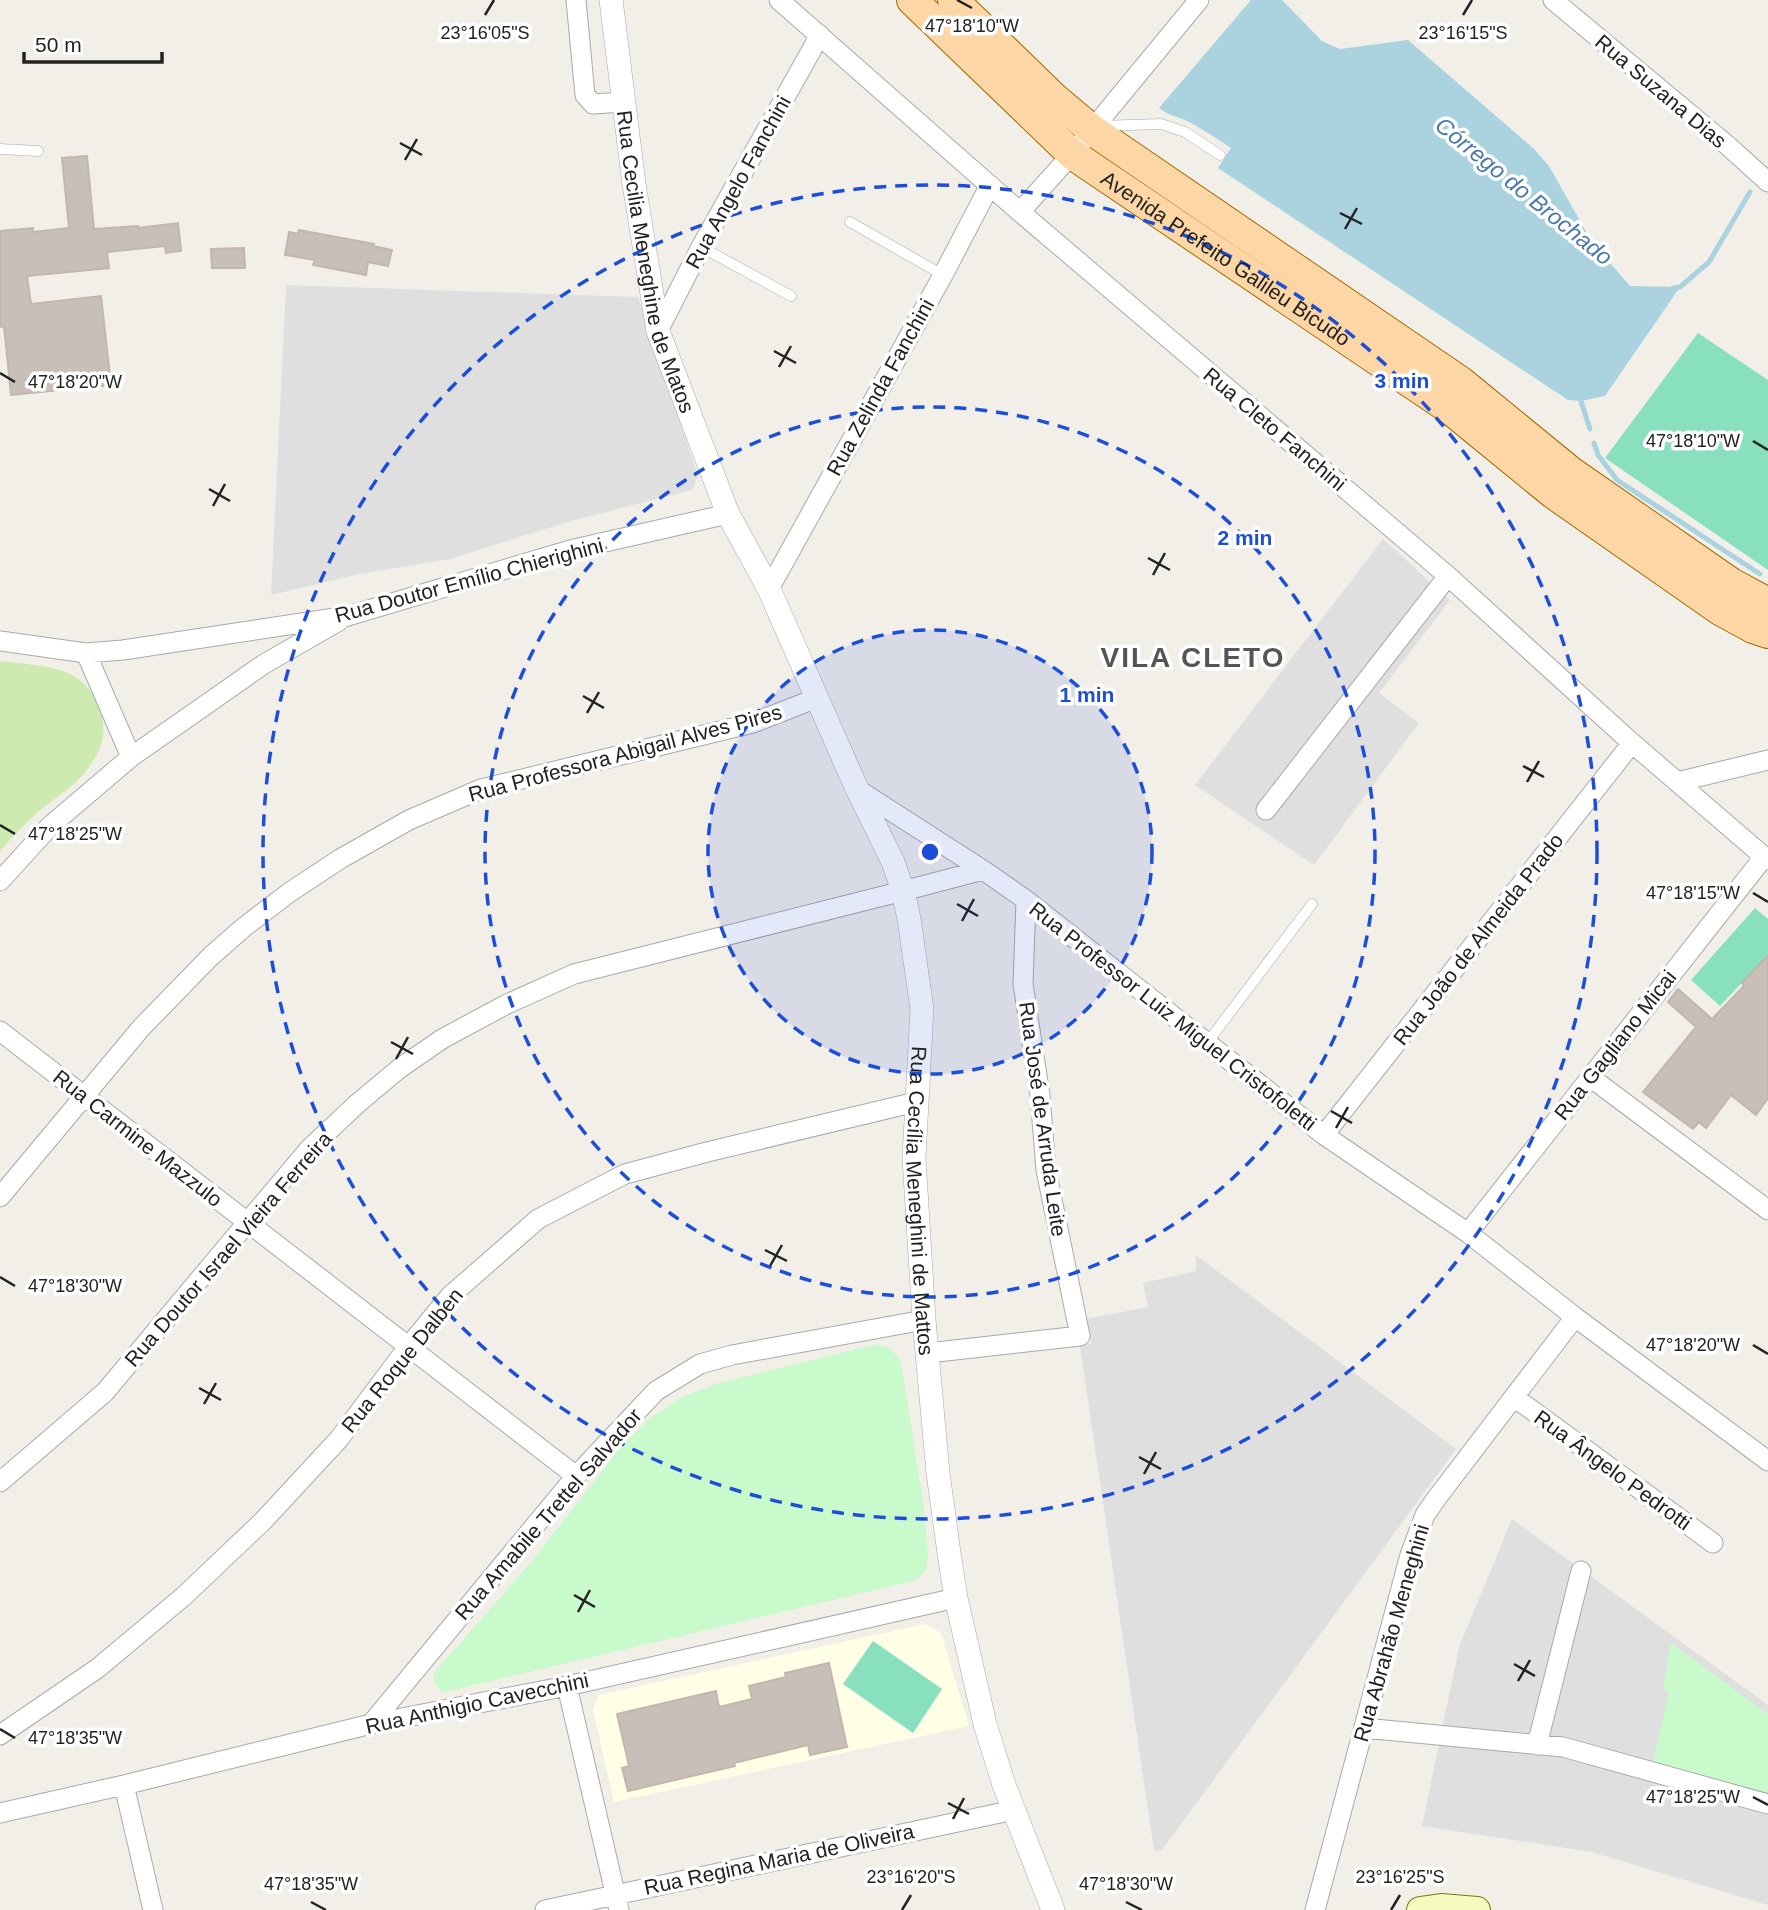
<svg xmlns="http://www.w3.org/2000/svg" width="1768" height="1910" viewBox="0 0 1768 1910" font-family="Helvetica,sans-serif">
	<rect width="100%" height="100%" fill="#f2efe9"/>
	<!-- residential -->
	<path fill="#e0dfdf" d="M286,285L638,297L698,476L692,490L571,521L450,559L360,574L271,595Z
		M1383,539L1450,600L1379,693L1419,723L1314,865L1195,785Z
		M1196,1255L1456,1449L1162,1850L1154,1851L1080,1346L1091,1343L1086,1319L1148,1307L1143,1283L1196,1271Z
		M1512,1519L1768,1705V1905L1592,1852L1422,1826L1459,1647Z"/>
	<!-- education -->
	<path fill="#ffffe5" d="M925,1624L941,1633L969,1726L614,1802L593,1709L599,1695Z"/>
	<!-- grass -->
	<path fill="#cdebb0" d="M0,661C22,664 55,665 74,676C95,689 108,717 102,741C99,755 89,768 80,778C68,791 51,801 38,812C24,824 12,838 0,851Z"/>
	<!-- park -->
	<path fill="#c8facc" d="M874,1345C887,1345 896,1351 901,1363L923,1500L928,1553L927,1568L917,1580L445,1692C436,1690 433,1681 434,1673L532,1561L619,1449L650,1418L682,1397L718,1383Z
		M1671,1643L1768,1714V1796L1653,1762L1669,1692L1663,1688Z"/>
	<!-- pitch -->
	<path fill="#88e0be" d="M1698,333L1768,380V570L1605,458Z
		M1755,908L1768,919V955L1720,1006L1691,980Z
		M873,1641L942,1689L913,1733L843,1684Z"/>
	<!-- water -->
	<path fill="#aad3df" d="M1251,0H1282L1322,41L1340,49L1408,40L1534,149L1549,166L1592,242L1630,286L1680,287L1605,396L1581,401L1568,400L1218,168L1231,148C1216,138 1201,128 1185,120C1176,116 1167,115 1159,108Z"/>
	<g fill="none" stroke-linecap="round" stroke-linejoin="round">
		<!-- stream -->
		<path stroke="#aad3df" stroke-width="5" d="M1673,288L1680,287L1709,262L1750,192
			M1579,395L1590,429
			M1594,443L1598,455L1617,480L1760,574"/>
	</g>
	<!-- building -->
	<path fill="#c7bfb8" stroke="#c4b6ab" stroke-width="2" d="M87,156L94,229L138,226V228L178,223L181,251L166,253L165,246L107,252L109,268L27,276L31,304L101,296L111,385L11,395L4,326L0,327V231L33,228V232L69,228L62,158Z
		M299,230L374,244L373,246L392,250L388,266L368,262L366,275L313,265L315,260L285,255L289,232L298,234Z
		M244,248L245,268H212L211,249Z
		M1768,955V1098L1756,1115L1731,1095L1706,1128L1699,1122L1693,1129L1643,1092L1696,1027L1668,1002L1678,989L1712,1019L1744,986L1742,983Z
		M829,1663L847,1747L810,1755L808,1745L734,1763L735,1766L628,1791L622,1768L629,1766L617,1714L716,1691L719,1707L752,1699L749,1686L786,1677L785,1673Z"/>
	<g fill="none" stroke-linecap="round" stroke-linejoin="round">
		<defs>
			<path id="service" d="M1098,126L1161,124L1185,132L1220,155
				M0,149L38,151
				M850,222L943,275
				M701,247L791,296
				M1207,1043L1312,904"/>
			<path id="minor" d="M576,0L585,95L593,104L623,102
				M779,0L1020,212L1448,576L1632,743L1768,860
				M1553,0L1727,145L1768,182
				M1020,212L1072,154L1199,0
				M658,331L701,247L820,35
				M769,589L943,275L990,185
				M0,641L86,653L123,650L348,616L570,550L728,514
				M86,653L131,757
				M1677,782L1768,760
				M857,789L983,870L1026,900L1324,1135L1468,1233L1575,1317L1768,1461
				M1266,810L1448,576
				M0,881L50,826L131,757L264,664L339,621
				M0,1031L576,1476
				M1590,1077L1768,1210
				M1324,1135L1632,743
				M0,1197L141,1028L210,957L243,928L290,892L340,859L409,820L481,789L753,723L817,698
				M1468,1233L1764,857
				M928,1353L1080,1336L1046,1170L1040,1095L1023,984L1026,900
				M1514,1397L1713,1543
				M0,1482L105,1392L309,1149L358,1103L400,1068L442,1039L507,1004L574,974L903,891L983,870
				M567,1686L619,1910
				M371,1724L576,1476L656,1391L700,1364L732,1355L924,1320
				M1364,1728L1563,1747L1768,1804
				M0,1735L98,1668L184,1596L263,1521L339,1439L408,1347L450,1296L538,1219L625,1174L707,1152L916,1102
				M1537,1745L1581,1571
				M124,1785L153,1910
				M0,1813L124,1785L371,1724L567,1686L956,1598
				M545,1910L1014,1810
				M1315,1910L1410,1555L1425,1515L1436,1499L1575,1317"/>
			<g id="tertiary">
				<path id="s1" d="M611,0L634,184L658,331L728,514L769,589L857,789L893,862L903,891L909,919L922,1009L914,1158L924,1320L938,1473L949,1553L956,1598L985,1724L1004,1785L1053,1910"/>
			</g>
			<path id="secondary" d="M1420,1910L1441,1907L1477,1910"/>
			<g id="primary">
				<path id="s2" d="M912,0L1072,154L1450,409L1554,494L1720,610L1753,628L1768,633"/>
				<path d="M953,0L1054,98L1092,130L1461,382L1571,472L1731,583L1768,603"/>
			</g>
		</defs>
		<!-- service casing -->
		<use href="#service" stroke="#a9a9a9" stroke-width="11"/>
		<!-- minor casing -->
		<use href="#minor" stroke="#a9a9a9" stroke-width="21"/>
		<!-- tertiary casing -->
		<use href="#tertiary" stroke="#a9a9a9" stroke-width="24"/>
		<!-- secondary casing -->
		<use href="#secondary" stroke="#707d05" stroke-width="28"/>
		<!-- primary casing -->
		<use href="#primary" stroke="#a06b00" stroke-width="32"/>
		<!-- service -->
		<use href="#service" stroke="#fff" stroke-width="10"/>
		<!-- minor -->
		<use href="#minor" stroke="#fff" stroke-width="19"/>
		<!-- tertiary -->
		<use href="#tertiary" stroke="#fff" stroke-width="23"/>
		<!-- secondary -->
		<use href="#secondary" stroke="#f7fabf" stroke-width="26"/>
		<!-- primary -->
		<use href="#primary" stroke="#fcd6a4" stroke-width="30"/>
	</g>
	<!-- ticks -->
	<path fill="none" stroke="#222" stroke-width="2.5" d="M957,0L972,8M485,15L494,0M1463,15L1472,0M400,143L422,155M405,160L417,139M1340,213L1362,224M1345,229L1357,208M774,351L796,363M779,367L791,346M0,373L15,382M1753,441L1768,450M209,489L230,501M213,506L225,484M1148,558L1170,570M1153,575L1165,553M583,696L604,708M587,713L599,692M1523,766L1544,777M1527,782L1539,761M0,825L15,834M1753,893L1768,902M957,904L978,916M962,921L974,899M391,1042L413,1054M396,1059L408,1037M1331,1111L1352,1123M1336,1128L1348,1107M765,1250L787,1261M770,1266L782,1245M0,1277L15,1286M1753,1345L1768,1354M199,1388L221,1400M204,1404L216,1383M1139,1457L1161,1469M1144,1474L1156,1452M574,1595L595,1607M578,1612L590,1590M1514,1664L1535,1676M1518,1681L1530,1660M0,1729L15,1738M1753,1797L1768,1805M948,1803L969,1814M953,1819L964,1798M311,1902L326,1910M1126,1902L1142,1910M902,1910L911,1895M1391,1910L1400,1895"/>
	<!-- distance rings -->
	<circle cx="930" cy="852" r="222" fill="#1d4ed8" fill-opacity=".12"/>
	<g fill="none" stroke="#1d4ed8" stroke-width="3.5" stroke-dasharray="12 9">
		<circle cx="930" cy="852" r="222"/>
		<circle cx="930" cy="852" r="445"/>
		<circle cx="930" cy="852" r="667"/>
	</g>
	<g text-anchor="middle" dominant-baseline="central" stroke-width="7" stroke-linejoin="round" paint-order="stroke">
		<!-- street labels -->
		<g font-size="21" fill="#222" stroke="#fff">
			<text transform="translate(1661 91) rotate(40)">Rua Suzana Dias</text>
			<text transform="translate(738 182) rotate(-61)">Rua Angelo Fanchini</text>
			<text stroke="none"><textPath href="#s2" startOffset="408">Avenida Prefeito Galileu Bicudo</textPath></text>
			<text stroke="none"><textPath href="#s1" startOffset="266">Rua Cecilia Meneghine de Matos</textPath></text>
			<text transform="translate(880 387) rotate(-61)">Rua Zelinda Fanchini</text>
			<text transform="translate(1275 429) rotate(40)">Rua Cleto Fanchini</text>
			<text transform="translate(469 580) rotate(-15)">Rua Doutor Emílio Chierighini</text>
			<text transform="translate(625 753) rotate(-15)">Rua Professora Abigail Alves Pires</text>
			<text transform="translate(1478 939) rotate(-52)">Rua João de Almeida Prado</text>
			<text transform="translate(1173 1016) rotate(38)">Rua Professor Luiz Miguel Cristofoletti</text>
			<text transform="translate(1615 1045) rotate(-52)">Rua Gagliano Micai</text>
			<text transform="translate(1043 1119) rotate(82)">Rua José de Arruda Leite</text>
			<text transform="translate(138 1138) rotate(38)">Rua Carmine Mazzulo</text>
			<text stroke="none"><textPath href="#s1" startOffset="1258">Rua Cecília Meneghini de Mattos</textPath></text>
			<text transform="translate(228 1249) rotate(-49)">Rua Doutor Israel Vieira Ferreira</text>
			<text transform="translate(402 1360) rotate(-51)">Rua Roque Dalben</text>
			<text transform="translate(1613 1470) rotate(36)">Rua Ângelo Pedrotti</text>
			<text transform="translate(548 1514) rotate(-49)">Rua Amabile Trettel Salvador</text>
			<text transform="translate(1391 1633) rotate(-74)">Rua Abrahão Meneghini</text>
			<text transform="translate(477 1703) rotate(-12)">Rua Anthigio Cavecchini</text>
			<text transform="translate(779 1859) rotate(-12)">Rua Regina Maria de Oliveira</text>
		</g>
		<!-- water labels -->
		<g font-size="23" font-style="italic" fill="#4a7aab" stroke="#fff">
			<text transform="translate(1524 191) rotate(39)">Córrego do Brochado</text>
		</g>
		<!-- district labels -->
		<g font-size="28" font-weight="bold" letter-spacing="2" fill="#555" stroke="#fff">
			<text x="1193" y="657">VILA CLETO</text>
		</g>
	</g>
	<g font-size="18" text-anchor="middle" fill="#222" stroke="#fff" stroke-width="7" stroke-linejoin="round" paint-order="stroke">
		<text x="972" y="32">47°18'10"W</text>
		<text x="485" y="39">23°16'05"S</text>
		<text x="1463" y="39">23°16'15"S</text>
		<text x="75" y="388">47°18'20"W</text>
		<text x="1693" y="447">47°18'10"W</text>
		<text x="75" y="840">47°18'25"W</text>
		<text x="1693" y="899">47°18'15"W</text>
		<text x="75" y="1292">47°18'30"W</text>
		<text x="1693" y="1351">47°18'20"W</text>
		<text x="75" y="1744">47°18'35"W</text>
		<text x="1693" y="1803">47°18'25"W</text>
		<text x="911" y="1883">23°16'20"S</text>
		<text x="1400" y="1883">23°16'25"S</text>
		<text x="311" y="1890">47°18'35"W</text>
		<text x="1126" y="1890">47°18'30"W</text>
	</g>
	<circle cx="930" cy="852" r="10" fill="#1d4ed8" stroke="#fff" stroke-width="3.5"/>
	<g font-size="21" text-anchor="middle" font-weight="bold" fill="#1d4ed8" stroke="#fff" stroke-width="7" stroke-linejoin="round" paint-order="stroke">
		<text x="1402" y="388">3 min</text>
		<text x="1245" y="545">2 min</text>
		<text x="1087" y="702">1 min</text>
	</g>
	<!-- scale -->
	<path d="M24 52v10h138v-10" fill="none" stroke="#222222" stroke-width="3.5"/>
	<text x="35" y="52" font-size="21" fill="#222222" stroke="#ffffff" stroke-width="5" paint-order="stroke">50 m</text>
</svg>
